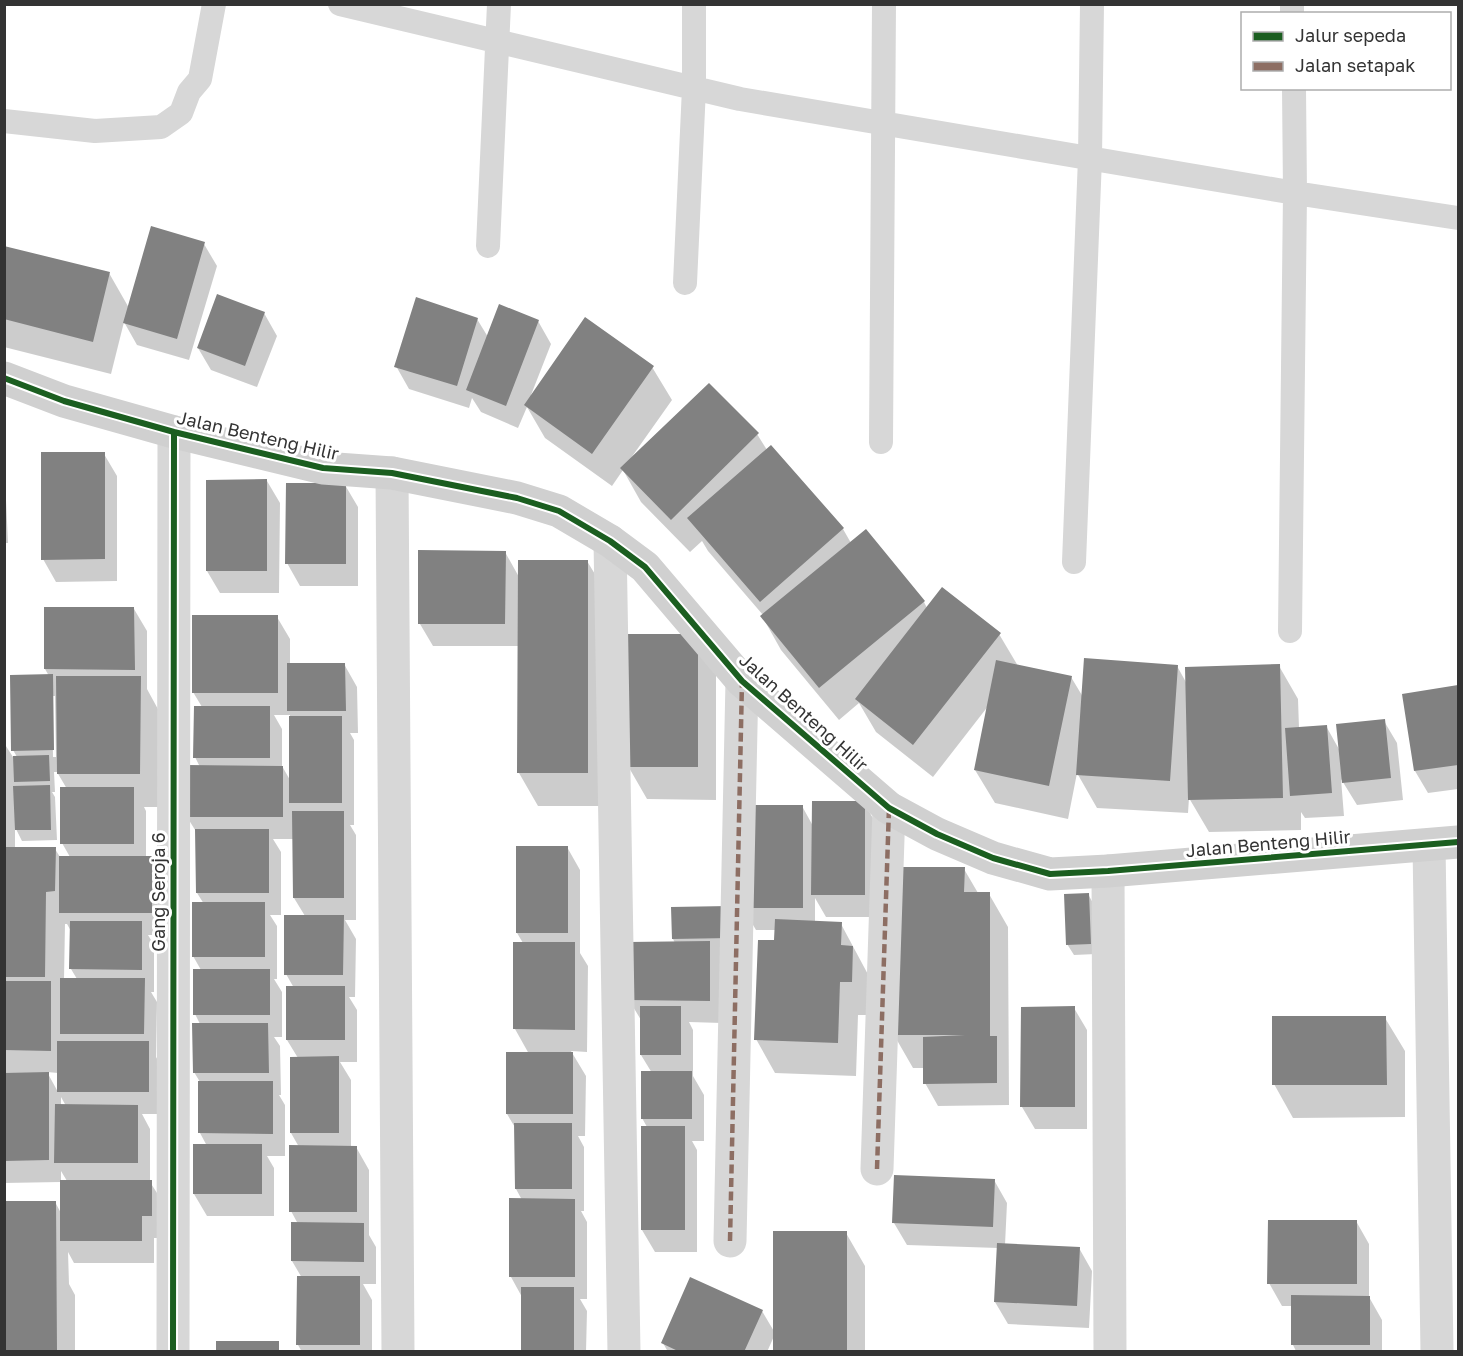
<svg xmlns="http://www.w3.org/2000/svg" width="1463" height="1356" viewBox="0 0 1463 1356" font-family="'Golos Text',sans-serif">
	<rect width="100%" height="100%" fill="#fff"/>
	<!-- shadow -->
	<path fill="#0003" fill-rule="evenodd" d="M204,244L217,266L189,360L137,345L124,322L111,374L4,347V247L109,273L129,308Z
		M264,313L277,336L257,387L211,370L198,348Z
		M477,319L488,337L538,321L551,344L531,395L652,367L672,400L631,458L757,434L767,450L843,529L851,543L924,602L927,608L999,634L1018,666L1071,677L1083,697L1177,666L1187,684L1279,666L1298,699L1299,728L1326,726L1340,751L1384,721L1397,743L1403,800L1357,805L1341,779L1344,816L1305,818L1301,812V830L1209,832L1189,798L1188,813L1097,808L1077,773L1068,819L995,803L975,770L989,705L933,777L876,732L859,703L839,720L781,650L762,616L763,615L708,551L702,541L690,552L641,502L623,470L612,486L545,438L527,407L518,428L481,412L472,398L469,408L409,389L396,366Z
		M104,454L117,476V581L56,582L43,559Z
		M4,457L8,543H4Z
		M267,481L280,503L279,593H220L207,571Z
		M345,485L358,507V586H300L287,563Z
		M505,552L519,577L587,561L607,594L606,806H538L519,773V646H433L420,624Z
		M46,608L134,609L147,631V689L159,711V807H144L146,811V857H151L164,880V935H148L154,945V992H151L157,1002L156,1057L161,1065V1114H142L150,1129V1182L164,1204V1238H154V1263H74L68,1252L69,1284L75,1295V1352H4V1203L55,1202L61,1213V1182L4,1183V883H8V855H4V743L13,757H17L13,750L49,676L45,669ZM52,696H55L56,757H53ZM54,772H57L67,789L62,843L70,857H60L55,849L15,848V827L22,841L57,840L55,797L52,792H55ZM65,924H67L71,931V969L77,979H64ZM47,1072L58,1073V1092ZM61,1097L66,1106H61ZM61,1171L67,1181H61Z
		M277,617L290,639V664H344L357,687L358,733H350L354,740V825H350L356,835V920H345L356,939L355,997H349L357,1010V1062H340L351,1080V1147H356L369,1170V1235L376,1247V1284H363L372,1300V1352H302L298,1345L302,1278L292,1261L298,1224L291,1211L299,1147L291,1133L298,1058L287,1040L294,988L286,974L305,916L294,898V839H273L281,852V915H270L277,926V979H274L282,992V1037H274L280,1046L281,1095H279L285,1105V1156H267L274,1168V1216H207L194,1194L207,1146L200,1133V1082L194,1072L200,1024L195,1014L201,970L193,956L204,904L197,893V833L187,817L200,767L195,757L202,707L193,692ZM274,715H290V780L282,766V729Z
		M697,636L716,669V800L647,799L628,766Z
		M1458,686V789L1428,793L1415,771L1404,695Z
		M864,803L877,825V917H826L815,898V923L841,924L871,980L870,1015H858L856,1076L775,1073L756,1039L776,942V930H756L743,908L802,806L813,826Z
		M567,847L580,870V953L588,966L587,1052L571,1051L586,1076L585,1136H578L584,1147V1211H581L587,1222V1299H580L587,1311L586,1352H522V1297L511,1277L522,1200L516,1189V1129L507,1114L529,1054L515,1029L523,943L517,933Z
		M964,869L978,893L989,894L1008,927L1009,1105L938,1106L925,1083V1068H913L894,1035Z
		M1088,894L1094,905L1096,954L1074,955L1067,944Z
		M728,907L722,1023L689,1022L693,1030V1076L704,1095V1141H692L697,1150V1252H655L642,1230V1127H647L642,1118L652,1073L641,1055V1020L629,1000L675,943L673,939V909Z
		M1074,1008L1087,1030V1129H1035L1022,1107Z
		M1385,1018L1405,1051V1117L1293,1118L1274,1084Z
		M994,1180L1007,1203L1005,1245L1079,1248L1092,1271L1089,1328L1008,1324L995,1302L998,1248L907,1245L894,1223Z
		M1356,1221L1369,1244V1297L1382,1320V1352H1280L1296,1351L1293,1345L1292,1306H1282L1269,1283Z
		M846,1233L865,1266V1352H775V1334L767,1352H668L663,1343L762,1311L775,1333Z"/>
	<!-- building -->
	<path fill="#818181" d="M151,226L205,242L177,339L123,323Z
		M4,246L110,272L93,342L4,319Z
		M217,294L265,312L245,366L197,348Z
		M416,297L478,318L457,386L394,367Z
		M499,304L539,320L506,406L466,390Z
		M585,317L654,366L592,454L524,405Z
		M709,383L759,433L671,520L620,468Z
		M771,445L844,528L760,602L687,518Z
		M41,452H105V559L41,560Z
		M267,479V571H206V480Z
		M286,483H346V564H285Z
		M866,529L925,601L819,688L760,616Z
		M418,550L506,551L505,624H418Z
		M518,560H588V773H517Z
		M942,587L1001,633L913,745L855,699Z
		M44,607H134L135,670L44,669Z
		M192,615H278V693H192Z
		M626,634H698V767H626Z
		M1084,658L1178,665L1170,781L1076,775Z
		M996,660L1072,676L1049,786L974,770Z
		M287,663H345L346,711H287Z
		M1280,664L1283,798L1188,800L1185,667Z
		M53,674L54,750L11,751L10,675Z
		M56,676H141L140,774H57Z
		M1458,685V765L1414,771L1402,694Z
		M194,706H270V758H193Z
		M289,716H342V803H289Z
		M1385,719L1391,778L1342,783L1336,724Z
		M1327,725L1332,793L1290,796L1285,728Z
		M49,755L50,781L14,782L13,756Z
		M186,765L283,766V817H186Z
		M50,785L51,830H15L13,786Z
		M60,787H134V844H60Z
		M812,801H865V895H811Z
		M742,805H803V908H742Z
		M292,811H344V898H293Z
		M195,829H269V893H196Z
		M516,846H568V933H516Z
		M6,847H56L55,891L46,892L45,977H4Z
		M59,856H152V913H59Z
		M894,867H965L964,892H990V1036H997V1083L923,1084V1037L965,1035H893Z
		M1089,893L1091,944L1066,945L1064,894Z
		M192,902H265V957H192Z
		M729,906L730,938L672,939L671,907Z
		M284,915H344L343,975H284Z
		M775,919L842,922L841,945L853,946L852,982H840L838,1043L754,1040L758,940H774Z
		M70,921H142V970L69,969Z
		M710,941V1001L628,1000V942Z
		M513,942H575V1030L513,1029Z
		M193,969H270V1015H193Z
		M60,978H145L144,1034H60Z
		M4,981H51V1051L4,1050Z
		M286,986H345V1040H286Z
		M640,1006H681V1055H640Z
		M1075,1006V1107H1020L1021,1007Z
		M1272,1016H1386L1387,1085H1272Z
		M192,1023H268L269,1073H193Z
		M57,1041H149V1092H57Z
		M506,1052H573V1114H506Z
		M339,1056V1133H290V1057Z
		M641,1071H692V1119H641Z
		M49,1072V1160L4,1161V1073Z
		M198,1081H273V1134L198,1133Z
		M55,1104L138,1105V1163H54Z
		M514,1123H572V1189H515Z
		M641,1126H685V1230H641Z
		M193,1144H262V1194H193Z
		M289,1145L357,1146V1212H289Z
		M894,1175L995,1179L993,1227L892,1223Z
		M60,1180H152V1216H142V1241H60Z
		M509,1198L575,1199V1277H509Z
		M5,1201H56L57,1352H5Z
		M1268,1220H1357V1284H1267Z
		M291,1222L364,1223V1262L291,1261Z
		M773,1231H847V1352H773Z
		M997,1243L1080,1247L1077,1306L994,1302Z
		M297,1276H360V1345H296Z
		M690,1277L763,1310L744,1352H680L661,1343Z
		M521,1287H574V1352H521Z
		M1291,1295L1370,1296V1345H1291Z
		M216,1341H279V1352H216Z"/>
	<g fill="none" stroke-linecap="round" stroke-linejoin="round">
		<!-- lane -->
		<path stroke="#d7d7d7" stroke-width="24" d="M340,4L740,99L1295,193L1458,218
			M1292,4V14
			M4,121L95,131L161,127L181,113L189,92L200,79L214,4
			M488,246L499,4
			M685,283L694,88V4
			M881,442L884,4
			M1074,562L1090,158L1092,4
			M1290,631L1295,193L1294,88"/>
		<!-- street -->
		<path stroke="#d7d7d7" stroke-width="33" d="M392,473L398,1352
			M610,541L624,1352
			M1429,845L1437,1352
			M1108,871L1110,1352
			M877,1169L889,808
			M730,1241L742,681
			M173,1352L174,432"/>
		<!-- secondary -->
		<path stroke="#d0d0d0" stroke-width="33" d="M4,378L64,401L174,432L323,468L392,473L517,498L559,511L610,541L645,567L742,681L889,808L937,834L993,858L1050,874L1108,871L1458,842"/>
		<!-- quiet -->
		<path stroke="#8d6e63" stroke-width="4.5" stroke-dasharray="9 4.5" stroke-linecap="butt" d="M877,1169L889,808
			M730,1241L742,681"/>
		<defs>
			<path id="cycleway" d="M4,378L64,401L174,432L323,468L392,473L517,498L559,511L610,541L645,567L742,681L889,808L937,834L993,858L1050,874L1108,871L1458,842
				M173,1352L174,432"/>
		</defs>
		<!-- cycleway casing -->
		<use href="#cycleway" stroke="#fff" stroke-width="10"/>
		<!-- cycleway -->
		<use href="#cycleway" stroke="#1b5e20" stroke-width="6"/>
	</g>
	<g text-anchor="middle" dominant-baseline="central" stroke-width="6" stroke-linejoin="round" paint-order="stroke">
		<!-- street labels -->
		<g font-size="18" fill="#333" stroke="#fff">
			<text transform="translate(258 435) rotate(13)">Jalan Benteng Hilir</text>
			<text transform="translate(804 712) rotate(42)">Jalan Benteng Hilir</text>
			<text transform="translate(1268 843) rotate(-5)">Jalan Benteng Hilir</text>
			<text transform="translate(158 892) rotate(-90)">Gang Seroja 6</text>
		</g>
	</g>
	<!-- border -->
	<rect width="1463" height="1356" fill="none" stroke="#333333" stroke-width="12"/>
	<!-- legend -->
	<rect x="1241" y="12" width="210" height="78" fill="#ffffff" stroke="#adadad" stroke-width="1.5"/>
	<rect x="1253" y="32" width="30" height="9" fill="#1b5e20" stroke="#adadad" stroke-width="1.5"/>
	<text x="1295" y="42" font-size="18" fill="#333333">Jalur sepeda</text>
	<rect x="1253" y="62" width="30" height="9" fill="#8d6e63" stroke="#adadad" stroke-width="1.5"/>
	<text x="1295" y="72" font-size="18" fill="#333333">Jalan setapak</text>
</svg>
